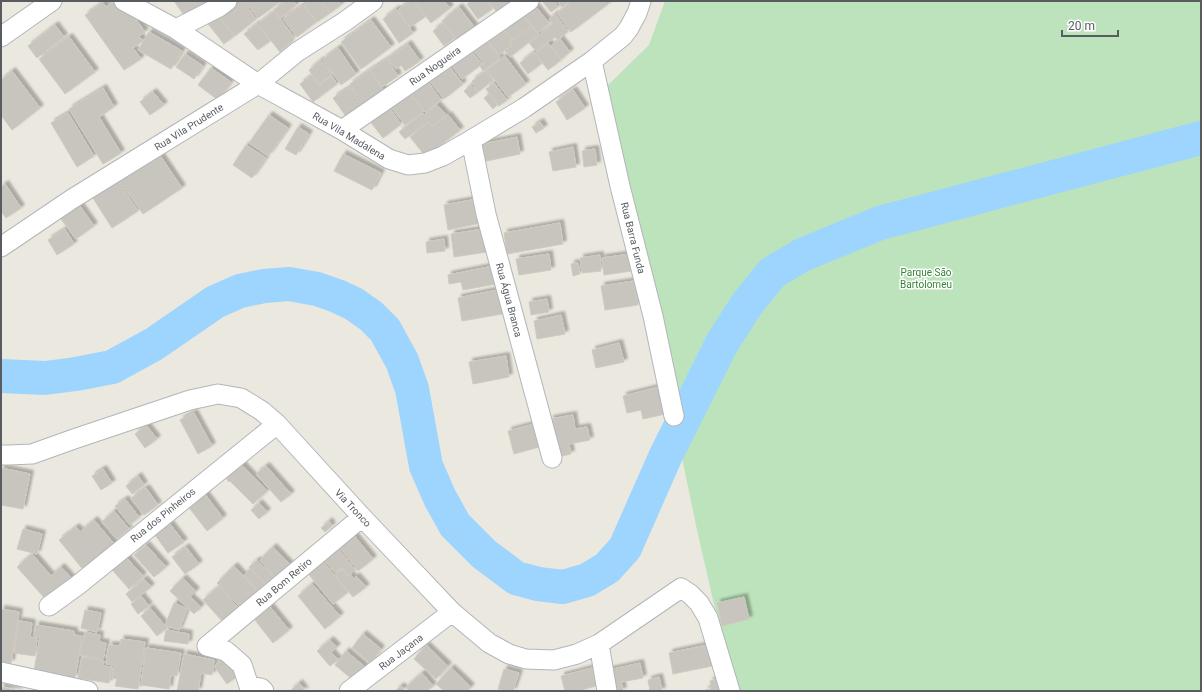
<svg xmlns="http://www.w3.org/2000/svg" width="1202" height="692" viewBox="0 0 1202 692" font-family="Roboto,sans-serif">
	<defs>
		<filter id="shadow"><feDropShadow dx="3.5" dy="-3.5" stdDeviation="1" flood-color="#0004"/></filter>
	</defs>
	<rect width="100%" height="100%" fill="#ebe8df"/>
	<!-- green -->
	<path fill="#bce3bb" d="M665,1H1201V691H734L697,530L605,88L649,45Z"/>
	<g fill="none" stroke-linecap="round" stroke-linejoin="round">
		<!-- river -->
		<path stroke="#9dd5fe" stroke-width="34" d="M1,376L45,378L76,374L112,367L154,344L215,302L240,291L264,286L289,284L317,289L337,296L354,304L371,316L385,330L402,361L412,389L426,466L440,498L455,525L484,554L516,578L538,584L563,587L587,580L607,568L625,548L666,455L722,343L747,304L772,273L802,255L880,223L1201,138"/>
	</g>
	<!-- building -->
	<path fill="#c8c5be" stroke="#d0cabe" filter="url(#shadow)" d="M114,1L125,15L130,11L145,32L139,36L143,41L133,48L141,59L124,70L85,15L103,3L106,7Z
		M174,1H193L199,8L186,18Z
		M194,1H216L203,12Z
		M232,1H243L256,19L235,36L217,13Z
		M245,1H281L258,18Z
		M285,1H293L296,5L281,18L274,10Z
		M309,1H320L330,13L317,22L304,5Z
		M321,1H338L341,5L330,13Z
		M411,1H414L425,17L410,27L398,10Z
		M414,1H444L450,8L431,23Z
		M471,1H487L492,9L478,19L467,4Z
		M488,1H518L500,16Z
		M542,1H554L558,7L551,12Z
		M557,1H570L562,7Z
		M572,1H612L571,32L557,13Z
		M303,5L316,22L297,37L283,19Z
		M535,6L549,23L538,33L524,15Z
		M459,7L475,28L458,41L442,21Z
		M396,9L413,33L399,43L383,19Z
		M274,11L294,37L289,42L290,43L280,52L258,24Z
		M520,12L531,26L513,40L502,26Z
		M555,14L568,31L558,40L555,37L536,51L529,43L553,24L549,19Z
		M218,17L234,36L224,44L208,24Z
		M371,20L391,47L361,69L341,42Z
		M443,23L455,38L444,46L433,31Z
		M257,24L270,41L258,50L244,34Z
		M55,25L64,37L37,58L28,46Z
		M500,26L512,41L509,43L511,46L499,55L487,39Z
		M531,26L538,35L510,57L505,51L512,45L510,43Z
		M149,32L182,51L171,69L138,50Z
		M482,35L500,58L483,71L480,66L484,63L474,51L471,54L466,48Z
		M69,37L95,72L65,94L39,59Z
		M560,39L570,52L561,59L551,46Z
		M548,43L561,60L548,70L535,53Z
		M408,44L420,61L405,71L401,65L396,69L388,58Z
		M338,48L356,74L341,85L323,59Z
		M465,52L469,56L473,53L482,64L462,79L450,63Z
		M534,52L542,63L528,74L520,63Z
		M185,54L203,66L194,79L176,67Z
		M505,56L526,84L508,97L487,70Z
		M387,59L398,76L382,87L370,70Z
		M321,60L332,74L319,84L309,70Z
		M445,61L463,84L444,99L426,76Z
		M211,68L231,82L218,100L198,85Z
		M370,70L385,93L365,106L350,84Z
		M12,71L40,108L12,130L1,115V80Z
		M486,71L493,80L478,92L473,84H474L472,81Z
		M312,75L319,86L332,76L337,84L313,102L300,84Z
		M424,76L441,100L425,112L407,88Z
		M494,83L507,100L499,106L486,89Z
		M471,85L478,92L470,98L464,91Z
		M350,87L363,106L347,118L333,98Z
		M103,88L114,107L99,117L121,153L103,164L69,109Z
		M406,89L423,112L405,125L391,107Z
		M573,90L585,108L567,120L556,102Z
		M153,92L164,105L150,115L140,102Z
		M489,94L497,105L493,109L484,98Z
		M437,105L446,115L432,126L428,122L405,139L399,132L423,113L424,115Z
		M388,106L401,124L383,138L369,120Z
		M68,113L94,156L77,167L51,123Z
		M269,115L288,128L268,156L249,143Z
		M448,115L460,130L426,157L410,137L428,123L432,127Z
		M540,122L544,128L536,133L532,127Z
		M298,127L309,134L296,155L285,149Z
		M517,137L520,154L482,162L478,145Z
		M246,145L266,158L252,178L233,165Z
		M573,147L576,167L553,171L549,152Z
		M595,149L597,165L584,167L582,151Z
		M157,151L182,188L143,214L120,181L134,172L131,169Z
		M343,154L381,173L372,190L334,171Z
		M118,181L138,211L112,228L93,198Z
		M5,184L21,208L6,218L1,211V187Z
		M477,199L481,223L448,230L444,205Z
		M77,202L94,226L76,239L58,215Z
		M560,223L563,244L507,254L504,233Z
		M65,229L74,244L57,255L48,240Z
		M484,229L487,252L454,257L451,234Z
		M444,239L445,251L427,253L426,242Z
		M549,254L551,270L519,275L516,259Z
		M630,254L632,271L604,275L602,258Z
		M600,255L601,271L582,273L580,258Z
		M578,263L580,274L573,276L571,264Z
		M493,266L496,284L463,290L461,282L449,284L448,275Z
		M634,281L638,305L605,310L601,286Z
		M497,290L502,314L462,321L458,298Z
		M547,299L549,312L531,315L529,302Z
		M561,315L565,334L537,339L534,321Z
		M619,343L624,362L596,368L592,350Z
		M506,356L509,377L473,384L469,362Z
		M663,386L670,413L643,419L641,410L627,413L623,396Z
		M194,413L212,446L198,454L180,420Z
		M573,415L575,429L587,427L590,440L569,444L571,454L557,457L550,419Z
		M538,423L543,446L514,454L508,431Z
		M146,425L157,439L145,448L135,434Z
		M239,462L267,491L253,504L230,481L229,482L224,476Z
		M266,466L291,494L281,502L256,474Z
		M1,468L30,474L23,509L1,505Z
		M103,469L112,483L101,490L92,476Z
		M138,476L144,485L132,494L126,486Z
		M146,488L158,505L144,515L131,498Z
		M204,493L223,518L207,531L187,505Z
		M125,499L139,517L130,525L115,506Z
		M259,503L267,512L259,519L251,510Z
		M114,511L129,529L117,539L102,522Z
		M94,520L116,546L85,572L59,540L76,527L80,532Z
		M329,521L332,526L325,532L321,528Z
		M170,524L184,542L168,553L155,535Z
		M23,529L42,534L37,554L17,549Z
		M352,533L373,559L358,571L338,545Z
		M146,545L166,567L154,577L134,555Z
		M336,546L355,570L348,576L342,567L335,573L322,557Z
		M186,547L199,564L185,574L172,557Z
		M273,547L290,565L276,579L260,560Z
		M122,553L143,576L129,589L108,565Z
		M32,554L51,576L61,567L73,580L48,602L17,567Z
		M321,559L348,592L333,604L306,571Z
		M257,560L277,580L269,587L249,567Z
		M234,566L258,592L241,608L217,583Z
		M250,569L265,584L258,590L244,575Z
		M342,569L348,577L351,575L353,579L356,576L366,587L353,597L335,575Z
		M183,578L196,591L190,597L201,607L194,614L170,591Z
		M144,579L151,587L132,602L126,594Z
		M312,584L340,616L325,629L298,596Z
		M219,586L238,608L223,622L203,600Z
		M141,596L149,606L138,614L131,604Z
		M744,597L749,619L722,626L717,603Z
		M174,603L187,609L179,630L165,625Z
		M267,603L289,630L273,643L251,615Z
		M150,608L167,628L157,636L141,616Z
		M1,609L19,612L11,663L1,662Z
		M85,610L101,613L97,632L81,628Z
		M19,621L32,623L30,637L37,638L35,656L14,653Z
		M36,625L74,631V635L82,636L75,678L34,671L40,637L34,636Z
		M166,630L189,634L188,644L164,641Z
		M85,632L100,635L99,642L106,643L103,659L80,655Z
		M363,634L381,649L370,663L352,648Z
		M121,639L145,642L138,689L115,686L117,679L112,678L114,665L106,664L109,645L120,646Z
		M330,640L337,647L331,652L338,660L330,666L317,651Z
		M712,644L717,665L673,674L669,653Z
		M426,645L448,666L436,679L414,659Z
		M146,648L181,653L177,676L171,675L169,689L141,685Z
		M346,651L365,667L354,681L335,665Z
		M184,654L214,660L212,675L201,673L198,691H177Z
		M82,657L104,661L103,666L112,667L109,683L78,678Z
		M224,658L238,676L227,684L214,666Z
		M640,663L643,678L621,682L623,691H614L609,670Z
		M451,668L471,687L467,691H444L436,684Z
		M592,668L596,686L578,691H565L561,676Z
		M504,669L519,673L513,691H506L498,689Z
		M422,673L433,686L427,691H409L406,687Z
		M659,677L662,691H650L648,680Z
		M721,679L723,691H705V690L711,689L710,681Z
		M299,683L305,691H290Z
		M401,686L405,691H395Z
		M1,687L19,691H1Z"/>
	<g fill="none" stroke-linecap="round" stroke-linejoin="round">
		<defs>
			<path id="minor" d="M124,1L176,29L258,84L342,130L389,159L408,165L425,163L443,156L471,140L524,108L592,61L623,36L629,28L637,13L641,1
				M176,29L219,7L227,1
				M1,37L52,1
				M592,61L620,186L653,316L674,416
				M342,130L529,1
				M471,140L486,214L552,458
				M1,247L72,199L258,84L297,52L344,22L373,1
				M1,455H9L32,454L74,439L190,400L218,394L241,398L262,411L277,424L362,517L452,612L489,643L509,654L526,659L554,660L577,654L599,644L681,588L690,594L699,603L708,618L730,691
				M49,606L78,585L277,424
				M599,644L607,691
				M207,646L362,517
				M207,646L226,651L242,665L249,686L261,688L264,691
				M1,672L88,691
				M349,691L452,612"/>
		</defs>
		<!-- minor casing -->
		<use href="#minor" stroke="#b2b6ba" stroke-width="21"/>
		<!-- minor -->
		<use href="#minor" stroke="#fff" stroke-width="19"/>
	</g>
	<g text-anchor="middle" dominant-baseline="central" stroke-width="3" stroke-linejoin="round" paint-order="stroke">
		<!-- street labels -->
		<g font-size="10" fill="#585c60" stroke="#fff">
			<text transform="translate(435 66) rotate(-35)">Rua Nogueira</text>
			<text transform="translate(189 127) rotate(-32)">Rua Vila Prudente</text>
			<text transform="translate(349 136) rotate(31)">Rua Vila Madalena</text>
			<text transform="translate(633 238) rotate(76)">Rua Barra Funda</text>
			<text transform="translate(509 300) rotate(75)">Rua Água Branca</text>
			<text transform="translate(353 508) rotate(47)">Via Tronco</text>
			<text transform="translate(163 515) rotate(-39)">Rua dos Pinheiros</text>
			<text transform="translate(284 582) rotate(-40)">Rua Bom Retiro</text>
			<text transform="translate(401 652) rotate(-37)">Rua Jaçana</text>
		</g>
		<!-- park labels -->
		<g font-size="10" fill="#358238" stroke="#fff">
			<text x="926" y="272">Parque São<tspan x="926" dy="12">Bartolomeu</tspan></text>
		</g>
	</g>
	<!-- border -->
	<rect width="1202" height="692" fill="none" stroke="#585c60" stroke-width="4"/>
	<!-- scale -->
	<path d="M1062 30v6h56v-6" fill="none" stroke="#585c60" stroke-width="2"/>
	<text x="1068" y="30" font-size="12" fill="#585c60" stroke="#ffffff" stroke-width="3" paint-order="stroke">20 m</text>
</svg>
